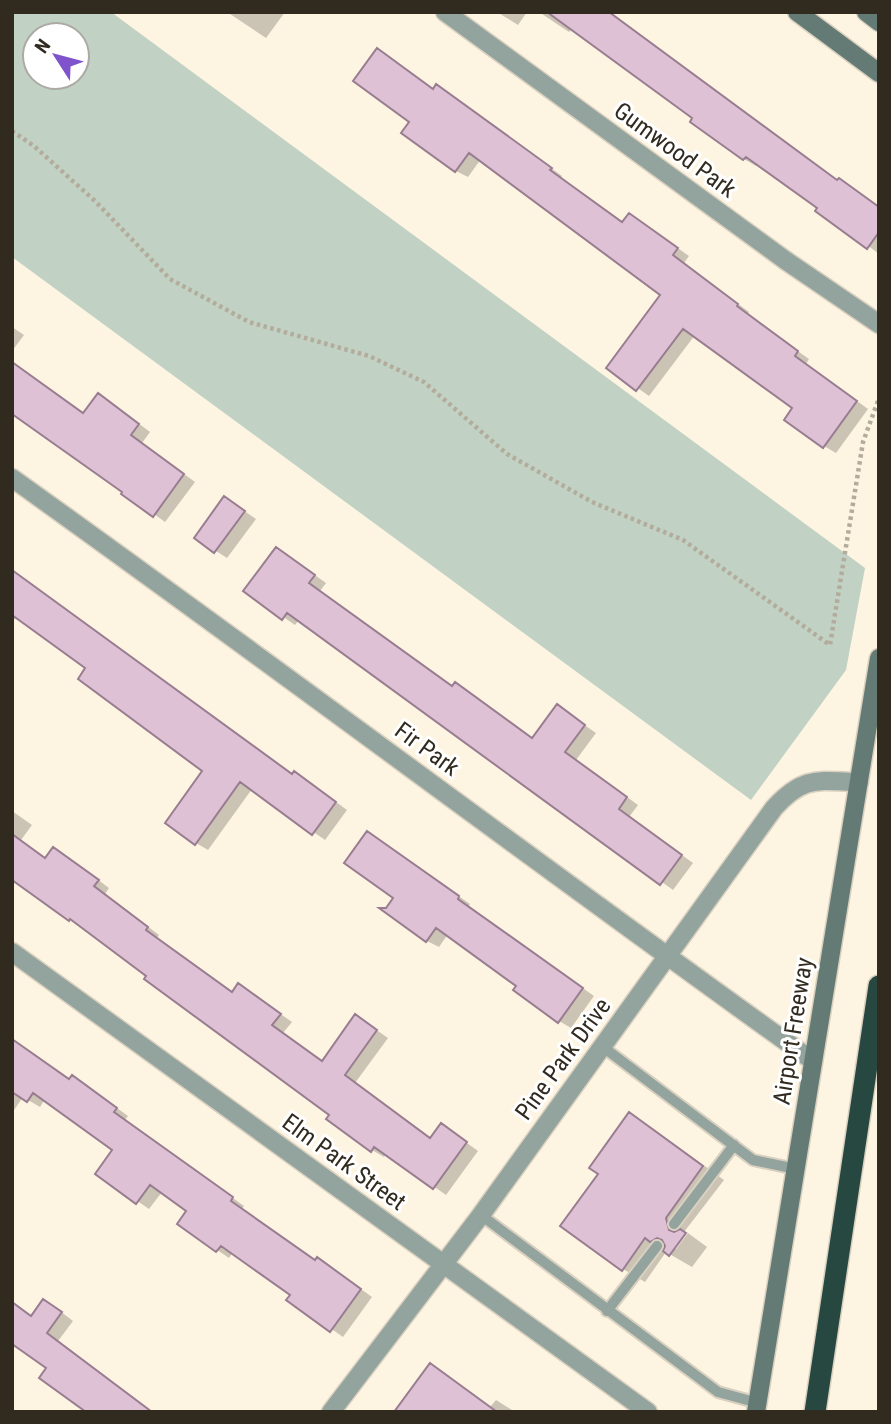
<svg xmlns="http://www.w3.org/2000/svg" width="891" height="1424" viewBox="0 0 891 1424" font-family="'Roboto Condensed',sans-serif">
	<rect width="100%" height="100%" fill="#fef4e2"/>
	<!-- green -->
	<path fill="#c1d2c4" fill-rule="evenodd" d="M12,12H111L865,568L846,670L751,800L12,257ZM35,35H77V77H35Z"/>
	<!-- shadow -->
	<path fill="#0003" d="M227,12H285L266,38Z
		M497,12H527L518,25Z
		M539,12H609L838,182L879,207V254L758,163L756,166L744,159L695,118L572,29L569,32Z
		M389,57L434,90L448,93L562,176L561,178L623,223L641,222L689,256L684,263L749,312L747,315L809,359L806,364L868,409L836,453L824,446L795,408L695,335L649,396L608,367L663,295L481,159L468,177L456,171L411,121Z
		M12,327L24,335L12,351Z
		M12,362L85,414L110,402L150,432L142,443L195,482L165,522L12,410Z
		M237,506L256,519L227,558L196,538Z
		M288,556L326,583L320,591L454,687L533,739L557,706L596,733L576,760L638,805L629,817L693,863L673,890L299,620L295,625L246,591Z
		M12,570L294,775L306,780L347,810L325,840L252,789L208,850L196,843L204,771L88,668L17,616L14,620L12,618Z
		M12,811L32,825L21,840L47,859L54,849L66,856L109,888L105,894L159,935L157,938L233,993L239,985L292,1022L283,1033L323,1062L368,1024L388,1038L355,1083L432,1139L453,1133L478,1151L446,1195L386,1153L384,1157L372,1150L331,1115L149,976L17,881L16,883L12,881Z
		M368,833L470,904L468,907L594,996L571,1028L559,1021L518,985L448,934L439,947L427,941L395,898Z
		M12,1039L70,1080L84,1084L128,1116L125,1120L244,1206L242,1209L316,1262L329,1266L372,1297L343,1337L289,1299L292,1294L233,1252L229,1258L179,1224L188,1211L162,1192L149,1209L97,1173L115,1150L45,1099L40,1107L23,1097L12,1113Z
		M629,1115L651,1127L724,1180L671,1249H676L688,1233L707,1247L692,1267L666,1252L645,1282L623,1269L601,1174Z
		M56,1308L73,1321L58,1341L153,1412H89L32,1317Z
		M442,1372L490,1407L496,1400L515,1412H402Z"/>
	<!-- building -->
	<path fill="#dec1d5" stroke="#987d90" stroke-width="2" d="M547,12H609L837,180L839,178L879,207V232L867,249L815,211L817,208L746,157L743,160L690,122L692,118Z
		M377,48L433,89L436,84L552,168L550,170L622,222L629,213L678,248L673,255L738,304L737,306L798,351L795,356L857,401L823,448L784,420L792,408L683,329L636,391L606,368L660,295L469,153L455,172L401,133L409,122L353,81Z
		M12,362L83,413L98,393L139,424L131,435L184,474L153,517L121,494L122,492L12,414Z
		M224,496L245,511L214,553L194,538Z
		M276,547L315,575L309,583L452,686L455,682L532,738L557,704L585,725L565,752L627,797L619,809L682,855L660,885L287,613L282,620L243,591Z
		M12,570L292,774L294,771L336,802L312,835L240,782L195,845L165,823L202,771L78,679L85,668L12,615Z
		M367,831L459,896L458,899L583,988L558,1023L513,990L516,986L436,928L426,942L379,908H386L393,898L344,863Z
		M12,834L45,858L53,847L99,880L94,886L148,927L146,930L232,992L238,983L281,1014L272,1025L322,1061L355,1014L377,1030L345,1075L430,1138L441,1123L467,1142L433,1189L374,1147L371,1152L326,1119L329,1115L144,979L146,976L70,919L69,921L12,880Z
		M12,1039L69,1079L72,1075L117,1108L114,1112L233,1197L231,1201L315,1260L317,1257L361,1289L330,1332L286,1300L290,1295L221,1246L216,1252L177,1224L186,1211L150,1185L136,1204L95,1174L112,1150L33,1093L27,1102L12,1092Z
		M629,1112L703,1166L666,1218L669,1230L674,1232L680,1229L686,1233L669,1256L663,1251L665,1246L662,1240L657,1238L650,1242L645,1238L622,1271L560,1226L598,1174L589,1168Z
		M43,1299L62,1312L47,1333L152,1412H86L39,1378L46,1368L12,1344V1302L31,1316Z
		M430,1363L497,1412H394Z"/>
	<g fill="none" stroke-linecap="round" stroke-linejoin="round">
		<defs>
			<path id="service" d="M603,1047L753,1160L796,1169
				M481,1215L718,1392L758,1403
				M674,1224L734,1145
				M607,1311L657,1246"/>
			<path id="minor" d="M445,12L785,260L879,324
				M12,478C281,670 544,869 813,1061
				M12,952L648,1412
				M331,1412L481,1215L774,808C804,775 818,781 859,782"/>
			<path id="secondary" d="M797,12L879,73
				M866,12L879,22
				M756,1412L879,658"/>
			<path id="motorway" d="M815,1412L879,986"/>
		</defs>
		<!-- service casing -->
		<use href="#service" stroke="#d9d0bf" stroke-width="14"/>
		<!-- minor casing -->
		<use href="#minor" stroke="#d9d0bf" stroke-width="21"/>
		<!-- secondary casing -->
		<use href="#secondary" stroke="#d9d0bf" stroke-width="21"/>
		<!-- motorway casing -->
		<use href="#motorway" stroke="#d9d0bf" stroke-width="24"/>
		<!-- path -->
		<path stroke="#b3ab9b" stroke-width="4.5" stroke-dasharray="3.5 3.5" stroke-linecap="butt" d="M12,131L34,146L95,201L170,279L249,322L369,356L424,382L507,454L592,502L683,540L830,645L863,442L879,398"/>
		<!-- service -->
		<use href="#service" stroke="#93a39e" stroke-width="10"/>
		<!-- minor -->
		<use href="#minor" stroke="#93a39e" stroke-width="18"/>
		<!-- secondary -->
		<use href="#secondary" stroke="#647b75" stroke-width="18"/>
		<!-- motorway -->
		<use href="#motorway" stroke="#264840" stroke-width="21"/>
	</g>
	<g text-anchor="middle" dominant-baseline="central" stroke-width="6" stroke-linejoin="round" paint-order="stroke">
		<!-- street labels -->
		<g font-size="24" fill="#312a1f" stroke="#fff">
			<text transform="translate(675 150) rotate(36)">Gumwood Park</text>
			<text transform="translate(427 749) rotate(36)">Fir Park</text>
			<text transform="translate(793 1031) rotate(-81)">Airport Freeway</text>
			<text transform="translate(563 1059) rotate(-54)">Pine Park Drive</text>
			<text transform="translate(344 1162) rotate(36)">Elm Park Street</text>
		</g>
	</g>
	<!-- border -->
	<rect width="891" height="1424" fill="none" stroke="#312a1f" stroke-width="28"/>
	<!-- north arrow -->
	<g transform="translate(56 56) rotate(306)"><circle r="33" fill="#ffffff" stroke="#adaaa5" stroke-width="2"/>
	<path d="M0-5L12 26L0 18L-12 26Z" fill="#7e53cc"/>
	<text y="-10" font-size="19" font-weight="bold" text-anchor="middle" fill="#312a1f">N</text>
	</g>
</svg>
